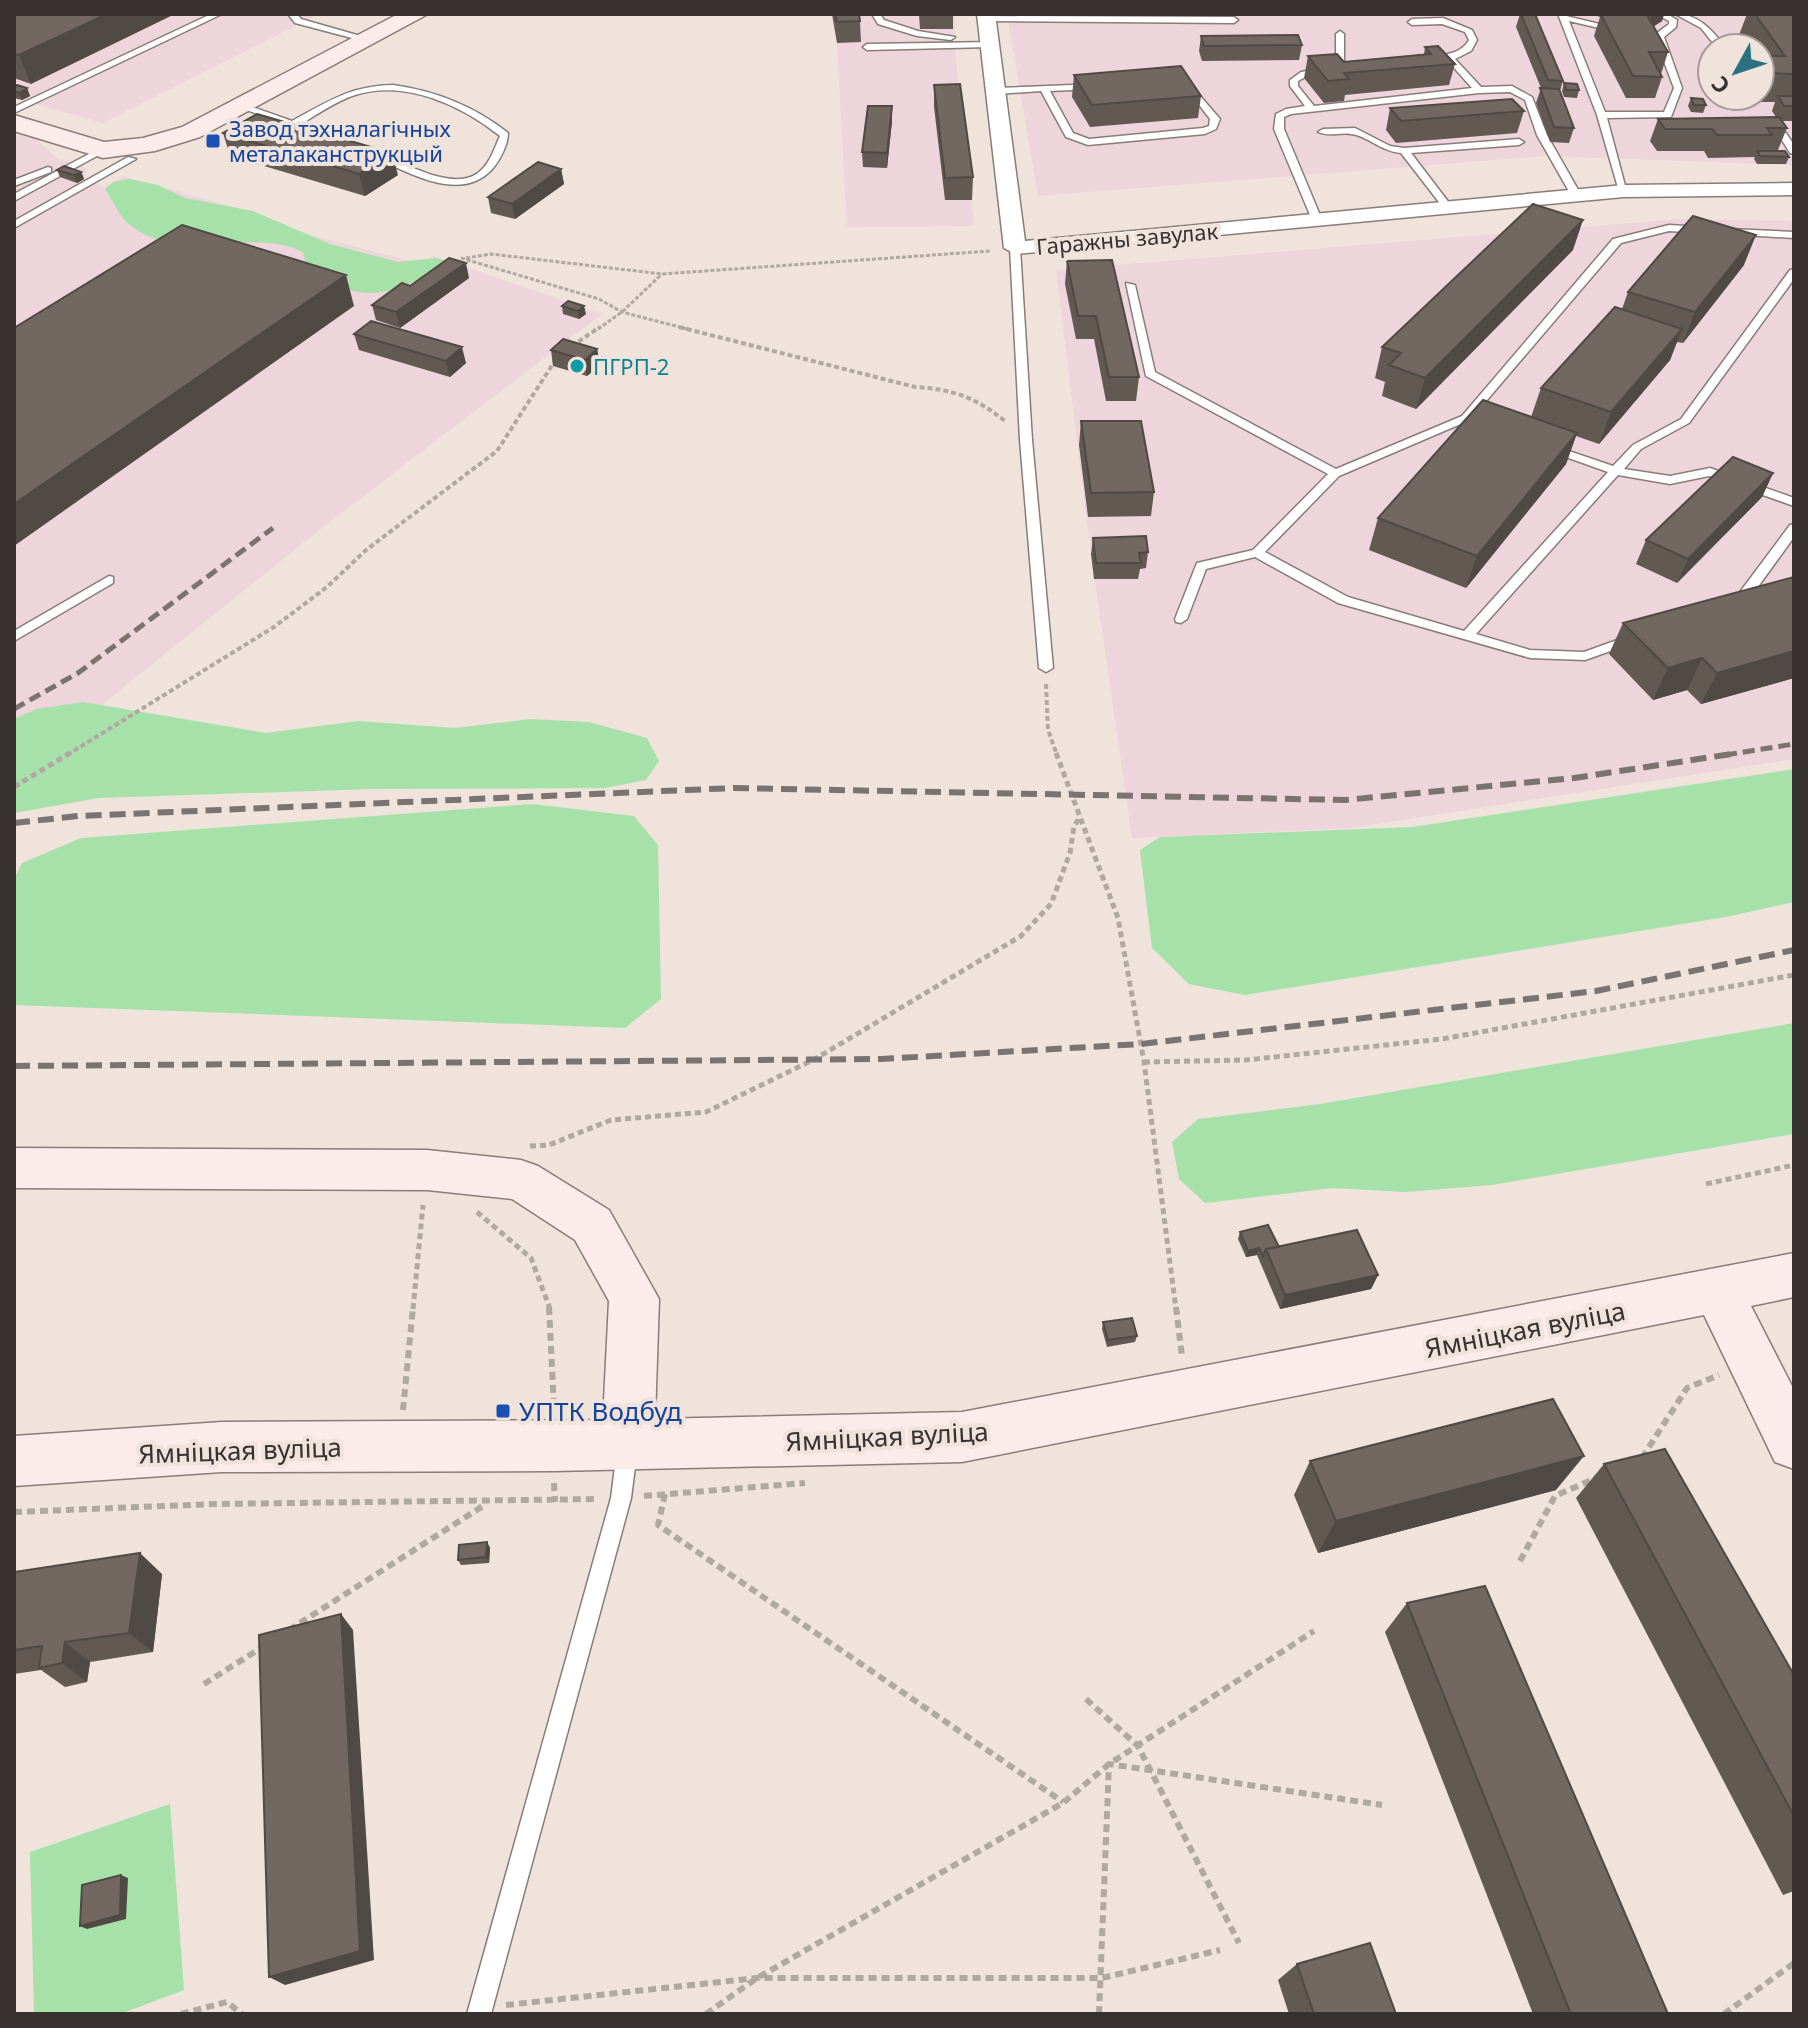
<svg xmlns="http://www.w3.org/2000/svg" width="1808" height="2028" viewBox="0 0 1808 2028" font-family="'Noto Sans',sans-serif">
	<rect width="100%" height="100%" fill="#efe3dc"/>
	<!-- industrial -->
	<path fill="#eed4db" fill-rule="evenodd" d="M14,14H319L103,123L14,98Z
		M831,14H955L954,41L974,226L847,227L837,43Z
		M1007,14H1767L1794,54V165L1545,156L1038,196ZM1712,48H1760V96H1712Z
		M14,129L30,133L58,159L87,169L84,179L105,187L123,176L258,214L252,220L422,264L433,256L602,314L323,527L14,775Z
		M1679,219L1794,221V759L1351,828L1132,838L1091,554L1056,270Z"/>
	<!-- green -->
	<path fill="#a6e1aa" d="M129,179L158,185L185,198L253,211L330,244L398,262L437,258L449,262L447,270C428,272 418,281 401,287C362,301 339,289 307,269L303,252C250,226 181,265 130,225C119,217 113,200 105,189L113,182Z
		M83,702L266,733L358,721L455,728L530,719L589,722L647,738L659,761L646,780L605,788L373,789L99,798L14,813V719L36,709Z
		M1794,769V902L1726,917L1245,995L1189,984L1152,948L1140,850L1160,837L1412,827Z
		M532,804L634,816L658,845L661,999L625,1028L14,1005V879L22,863L81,838Z
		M1794,1023V1134L1492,1185L1405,1192L1333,1188L1205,1203L1179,1179L1172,1142L1198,1119L1320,1104Z
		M170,1804L184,1990L120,2014H34L30,1852Z"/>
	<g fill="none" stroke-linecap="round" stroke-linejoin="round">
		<defs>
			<path id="lane" d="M211,14H222L14,113V107Z
				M288,14H297L301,19L371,39L367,42L295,23Z
				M872,14H880L884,20L918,31L955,37L951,40L917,36L878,24Z
				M1558,14L1620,29L1616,32L1569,21L1605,112H1664L1674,88L1655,38L1635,33L1639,30L1657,33L1669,24V21L1656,14H1667L1677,20L1676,27L1664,37L1682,88L1671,117L1607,118L1627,193L1619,191L1597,115Z
				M1675,14C1699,14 1712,30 1726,48H1717L1701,28Z
				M987,16L1234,17L1238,20L1234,23L984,21V17Z
				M1443,18L1472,30L1477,40L1471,51L1455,59L1481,87L1512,86L1532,97L1547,135L1581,195L1576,198L1571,195L1537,135L1525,100L1510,92L1479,93L1291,114L1284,117V129L1322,220L1313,222L1274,129L1276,114L1286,109L1305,106L1290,86V80L1301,72L1333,66L1336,61V34L1340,31L1344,34V61L1339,70L1307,76L1298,81V86L1314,106L1472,88L1448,61L1430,63L1426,60C1440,53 1459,57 1469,40L1465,32L1442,24L1412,25L1408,22L1412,19Z
				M993,42L994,44L990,47L867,50L863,47L867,44Z
				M1188,82L1220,119L1216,129L1205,134L1088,145L1066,137L1041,91L996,94L992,91L996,88L1097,84L1098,86L1094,89L1050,91L1073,133L1089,139L1203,128L1209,126L1210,119L1184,85Z
				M393,85C436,91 474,106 508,133C508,144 501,158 494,167C462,206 407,171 371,156V152H377C403,162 452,192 478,173C490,164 494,149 500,136C461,105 405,79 355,95C336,101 318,114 301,124L314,129V133L311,134L236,106L244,104L292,121C329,101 350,86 393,85Z
				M1764,127L1786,133L1794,145V154L1790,153L1780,137L1761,132V128Z
				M1355,128L1390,146L1404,148L1519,139L1524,142L1519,145L1411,153L1453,208L1448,211L1445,210L1401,153C1380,151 1368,136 1351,134C1340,132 1329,137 1318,132L1323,129Z
				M100,148L108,150L14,201V194Z
				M128,157L136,159L14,228V221Z
				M48,167L51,168V172L14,186V180Z
				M1669,225L1703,227L1708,230L1703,233L1669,231L1621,243L1470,420L1339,476L1265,552L1348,597L1464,631L1608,472L1546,450V446H1554L1613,466L1633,445L1681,419L1790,270L1794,269V279L1689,423L1641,449L1624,469L1670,476L1710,468L1794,498V506L1709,476L1670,484L1618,475L1476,634L1530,650L1584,652L1631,635L1636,636V642L1585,660L1530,658L1338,603L1255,557L1206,569L1187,619L1181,623L1176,622L1175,619L1197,563L1253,550L1328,474L1146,376L1126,283L1135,285L1155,372L1336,469L1462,416L1613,239Z
				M1730,229L1794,232V238L1726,234V230Z
				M1015,245L1020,248L1032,440L1053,668L1046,672L1039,668L1020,440L1010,248Z
				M1794,524V537L1747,602L1727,605V599L1737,596L1790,525Z
				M109,576L113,577V583L14,641V631Z
				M627,1442L634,1444L637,1451L631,1498L491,2014H467L611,1498L617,1451L620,1444Z"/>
			<path id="street" d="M977,14H995L1025,241L1624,185L1794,183V195L1624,197L1015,254L1004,248Z"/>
			<path id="secondary" d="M398,14H428L200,137L155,151L103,158L14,131V115L104,142L143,138L182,127Z
				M14,1148L427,1150L521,1160L538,1166L609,1210L659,1299L655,1419L962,1412L1794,1253V1297L1751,1306L1794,1390V1469L1775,1462L1704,1315L962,1462L554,1471L222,1472L14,1486V1436L222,1422L603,1420L609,1301L575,1240L512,1199L427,1190L14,1188Z"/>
		</defs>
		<!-- lane casing -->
		<use href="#lane" stroke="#887d77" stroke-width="3"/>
		<!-- street casing -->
		<use href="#street" stroke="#887d77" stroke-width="3"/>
		<!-- secondary casing -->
		<use href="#secondary" stroke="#887d77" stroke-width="3"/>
		<!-- path-far3 -->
		<path stroke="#b1a8a2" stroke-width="3" stroke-dasharray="4 2" stroke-linecap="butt" d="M461,258L599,299L622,312L687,329
			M466,258L491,254L662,274L990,251
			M598,329L622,312L662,274"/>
		<!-- path-far2 -->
		<path stroke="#b1a8a2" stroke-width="4" stroke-dasharray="5 3" stroke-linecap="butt" d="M679,327L915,387C953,389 977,398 1006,422
			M572,346L600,327
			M1046,684L1048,730L1057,755
			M67,755L274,627L327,587L366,550L497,451L558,356"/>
		<!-- path-far1 -->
		<path stroke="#b1a8a2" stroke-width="5" stroke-dasharray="6 4" stroke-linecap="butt" d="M1056,753L1118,918L1144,1062L1176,1309
			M14,787L70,753
			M1144,1062L1246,1060L1442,1039L1794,975
			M530,1146L549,1145L611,1120L706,1112L815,1059L1021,936L1051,904L1070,853L1074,826L1081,816
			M1706,1184L1794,1165
			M477,1212L531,1258L550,1309
			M413,1309L423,1205"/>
		<!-- path -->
		<path stroke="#b1a8a2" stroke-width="6" stroke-dasharray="8 5" stroke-linecap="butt" d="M549,1307L554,1409
			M1176,1307L1182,1357
			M403,1410L413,1307
			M1642,1458L1687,1388L1719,1375
			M554,1483L555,1502
			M665,1494L658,1525L1063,1802
			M644,1496L805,1483
			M14,1512L215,1504L598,1499
			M1520,1561L1555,1496L1596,1478
			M289,1630L486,1504
			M204,1684L264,1646
			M1086,1699L1138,1746L1239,1943
			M506,2005L757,1978H1102L1220,1950
			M181,2014L227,2002L242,2014
			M706,2014L757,1978L1063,1803L1109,1764L1314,1631
			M1099,2014L1109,1764L1382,1805
			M1724,2014L1794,1963"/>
		<!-- lane -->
		<use href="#lane" fill="#fff" fill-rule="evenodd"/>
		<!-- street -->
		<use href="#street" fill="#fff" fill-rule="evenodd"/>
		<!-- secondary -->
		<use href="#secondary" fill="#fbece9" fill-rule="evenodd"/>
		<!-- rail-far1 -->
		<path stroke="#7b736f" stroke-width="5" stroke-dasharray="12 6" stroke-linecap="butt" d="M14,709L78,673L273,528
			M1725,755L1794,744"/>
		<!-- rail -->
		<path stroke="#7b736f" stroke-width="6" stroke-dasharray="16 8" stroke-linecap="butt" d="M14,823L78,816L734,788L1345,800L1574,778L1738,753
			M14,1066L881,1059L1141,1044L1596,991L1794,950"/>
	</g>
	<!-- wall -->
	<path fill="#625953" d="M14,14L31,84L14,78Z
		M832,14H859L860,21L861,42L837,43Z
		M919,14H953V29H920Z
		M1520,14H1535L1563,81L1560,91L1574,128L1569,143L1550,142L1536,103L1541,88L1516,27Z
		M1592,14H1664L1662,21L1653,26L1668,52L1661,74L1662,77L1655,98H1626L1594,36L1600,17Z
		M1747,14H1794V121H1782L1787,128L1778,150H1766L1765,151L1789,157L1786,164H1757L1754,159L1755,157L1708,158L1704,151H1657L1650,141L1658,119L1776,117L1772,111L1775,102H1733L1729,96H1760V48H1748L1739,35Z
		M1201,36L1302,45L1299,60L1202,61L1199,51Z
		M1425,47L1455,64L1449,85L1345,95L1344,101L1324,103L1304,78L1308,56L1344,62L1424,54Z
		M1074,75L1201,96L1198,118L1090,127L1072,97Z
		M1564,83L1579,90L1577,98L1564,97L1562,91Z
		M934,85L973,177L972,200H945L934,107Z
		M14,87L27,88L30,96L22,100L14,98Z
		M1691,98L1706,105L1703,113L1691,112L1688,106Z
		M1390,108L1524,111L1517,133L1396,143L1386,130Z
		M892,121L887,168L863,167L862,152Z
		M223,133L398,175L365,196L230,156Z
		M561,169L564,184L515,219L491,213L488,197Z
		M57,170L81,172L84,179L77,183L60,177Z
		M1573,250L1416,409L1382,396L1385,382L1375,378L1382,347Z
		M1067,261L1139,377L1136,401H1106L1094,339H1076L1065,284Z
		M1744,265L1683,343L1677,342L1670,360L1599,444L1576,436L1566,464L1466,588L1369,550L1378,518L1531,417L1541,388L1622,309L1628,292Z
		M469,278L400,328L376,320L372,305Z
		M562,306L586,314L579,319L563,314Z
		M354,334L466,363L450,377L359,350Z
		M597,349L600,365L587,376L553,366L551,350Z
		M1081,421L1154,492L1151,516L1088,517L1079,445Z
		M1773,473L1762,497L1677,583L1636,564L1646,540Z
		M1093,538L1148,552L1146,568L1140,569L1138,579H1094L1091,554Z
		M1794,577V678L1701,704L1687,690L1653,700L1609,654L1623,623Z
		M1240,1232L1279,1247L1378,1275L1371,1289L1280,1309L1257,1255L1246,1257L1238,1239Z
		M1103,1322L1137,1336L1135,1342L1107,1347L1102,1329Z
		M1310,1461L1556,1490L1318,1553L1294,1495Z
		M1604,1464L1794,1675V1891L1783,1895L1576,1498Z
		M487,1542L490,1548L489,1563L461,1565L458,1560Z
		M14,1572L162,1574L153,1652L90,1662L87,1682L65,1687L41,1670L14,1674Z
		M1407,1603L1668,2014H1533L1385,1632Z
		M1297,1964L1396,2014H1289L1278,1980Z"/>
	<!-- shaded-wall -->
	<path fill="#504944" d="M107,14H175L31,84L19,55Z
		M1652,14H1664L1662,21L1647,31Z
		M27,88L30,96L22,100L19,93Z
		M892,106V121L887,168V153Z
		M392,153L398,175L365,196L359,174Z
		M561,169L564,184L515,219L512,204Z
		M81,172L84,179L77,183L74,175Z
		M1583,220L1573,250L1416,409L1425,378Z
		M1756,235L1744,265L1683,343L1695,312Z
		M466,263L469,278L400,328L396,312Z
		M346,275L354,306L14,546V504Z
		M584,306L586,314L579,319L578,311Z
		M1682,329L1670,360L1599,444L1611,412Z
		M462,347L466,363L450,377L446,361Z
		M597,349L600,365L587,376L585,360Z
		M1577,433L1566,464L1466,588L1477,556Z
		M1773,473L1762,497L1677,583L1688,559Z
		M1794,651V678L1701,704L1717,673Z
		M1702,658L1687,690L1653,700L1668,668Z
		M1259,1248L1257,1255L1246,1257L1248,1251Z
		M1378,1275L1371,1289L1280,1309L1285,1295Z
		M1584,1456L1556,1490L1318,1553L1336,1521Z
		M487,1542L490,1548L489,1563L486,1557Z
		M140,1553L162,1574L153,1652L129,1633Z
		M341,1614L353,1630L374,1960L285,1985L269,1977Z
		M65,1642L90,1662L87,1682L62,1663Z
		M121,1875L128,1878L126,1919L87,1929L80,1926Z"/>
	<!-- building -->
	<path fill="#726861" stroke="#504944" stroke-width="2" d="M14,14H107L19,55L14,54Z
		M835,14H859L860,21L837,22Z
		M1521,14H1535L1563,81L1548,80Z
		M1755,14H1794V74L1760,73V56H1785Z
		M1601,15H1647L1668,52H1649L1662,77L1633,76Z
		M1298,35L1302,45L1204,46L1201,36Z
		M1438,46L1455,64L1344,73L1349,79L1328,81L1308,56L1337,54L1344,62L1431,54L1425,47Z
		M1181,66L1201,96L1092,105L1074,75Z
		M1564,83L1577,84L1579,90H1566Z
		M960,84L973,177L945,178L934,85Z
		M17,85L27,88L19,93L14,91V87Z
		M1540,88L1559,89L1574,128L1554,127Z
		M1778,96H1794V106H1784Z
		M1691,98L1703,99L1706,105H1694Z
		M1512,99L1524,111L1401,121L1390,108Z
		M868,106H892L887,153L862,152Z
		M257,114L392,153L359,174L223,133Z
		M1779,117L1787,128H1767L1772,135H1717L1712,129H1665L1658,119Z
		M1757,151H1785L1789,157L1760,156Z
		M538,162L561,169L512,204L488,197Z
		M64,166L81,172L74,175L57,170Z
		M1533,204L1583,220L1425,378L1389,365L1401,353L1382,347Z
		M1693,216L1756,235L1695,312L1628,292Z
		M182,225L346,275L14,504V328Z
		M449,258L466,263L396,312L372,305L402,283L410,286Z
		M1112,260L1139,377H1109L1096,316H1078L1067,261Z
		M568,301L584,306L578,311L562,306Z
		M1615,307L1682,329L1611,412L1541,388Z
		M371,321L462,347L446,361L354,334Z
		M563,339L597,349L585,360L551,350Z
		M1483,400L1577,433L1477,556L1378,518Z
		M1081,421H1141L1154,492L1091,493Z
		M1733,457L1773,473L1688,559L1646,540Z
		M1146,536L1148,552L1139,553L1141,563H1096L1093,538Z
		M1794,577V651L1717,673L1702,658L1668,668L1623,623Z
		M1268,1225L1279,1247L1266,1249L1263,1256L1259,1248L1248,1251L1240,1232Z
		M1357,1230L1378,1275L1285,1295L1266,1249Z
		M1132,1318L1137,1336L1108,1340L1103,1322Z
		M1553,1399L1584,1456L1336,1521L1310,1461Z
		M1665,1449L1794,1675V1816L1604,1464Z
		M487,1542L486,1557L458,1560L459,1545Z
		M140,1553L129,1633L65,1642L62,1663L39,1668L42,1646L14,1650V1572Z
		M1485,1586L1668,2014H1571L1407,1603Z
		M341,1614L360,1951L269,1977L259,1635Z
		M121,1875L120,1915L80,1926L82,1885Z
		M1370,1943L1396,2014H1314L1297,1964Z"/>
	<!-- markers -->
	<g fill="#1a4fb4" stroke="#efe3dc" stroke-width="3">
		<rect x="205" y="133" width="16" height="16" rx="4"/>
		<rect x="495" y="1403" width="16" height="16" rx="4"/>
	</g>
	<circle fill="#0f9aa8" stroke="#efe3dc" stroke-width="3" cx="577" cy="366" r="8"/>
	<g text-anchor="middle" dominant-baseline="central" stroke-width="8" stroke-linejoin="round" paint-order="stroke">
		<!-- far-transit labels -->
		<g font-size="22" fill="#164399" stroke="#efe3dc" text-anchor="start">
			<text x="229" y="128">Завод тэхналагічных<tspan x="229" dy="25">металаканструкцый</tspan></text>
		</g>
		<!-- far-street labels -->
		<g font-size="22" fill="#37322f" stroke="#efe3dc">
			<text transform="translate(1127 238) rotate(-5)">Гаражны завулак</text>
		</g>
		<!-- far-culture labels -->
		<g font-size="22" fill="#0d838f" stroke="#efe3dc" text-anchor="start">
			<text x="593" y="366">ПГРП-2</text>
		</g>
		<!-- street labels -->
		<g font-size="26" fill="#37322f" stroke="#efe3dc">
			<text transform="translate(1525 1329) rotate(-11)">Ямніцкая вуліца</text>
			<text transform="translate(887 1436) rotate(-3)">Ямніцкая вуліца</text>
			<text transform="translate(240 1450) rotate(-2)">Ямніцкая вуліца</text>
		</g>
		<!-- transit labels -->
		<g font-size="26" fill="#164399" stroke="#efe3dc" text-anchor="start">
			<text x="519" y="1411">УПТК Водбуд</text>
		</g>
	</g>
	<!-- border -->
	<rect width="1808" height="2028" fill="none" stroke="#37322f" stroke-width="32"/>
	<!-- north arrow -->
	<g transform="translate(1736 72) rotate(230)"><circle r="38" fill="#efe3dc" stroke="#a59c97" stroke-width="2"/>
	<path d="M0-6L14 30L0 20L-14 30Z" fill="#2b717f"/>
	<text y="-12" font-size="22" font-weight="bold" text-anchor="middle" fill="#37322f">С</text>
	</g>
</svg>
